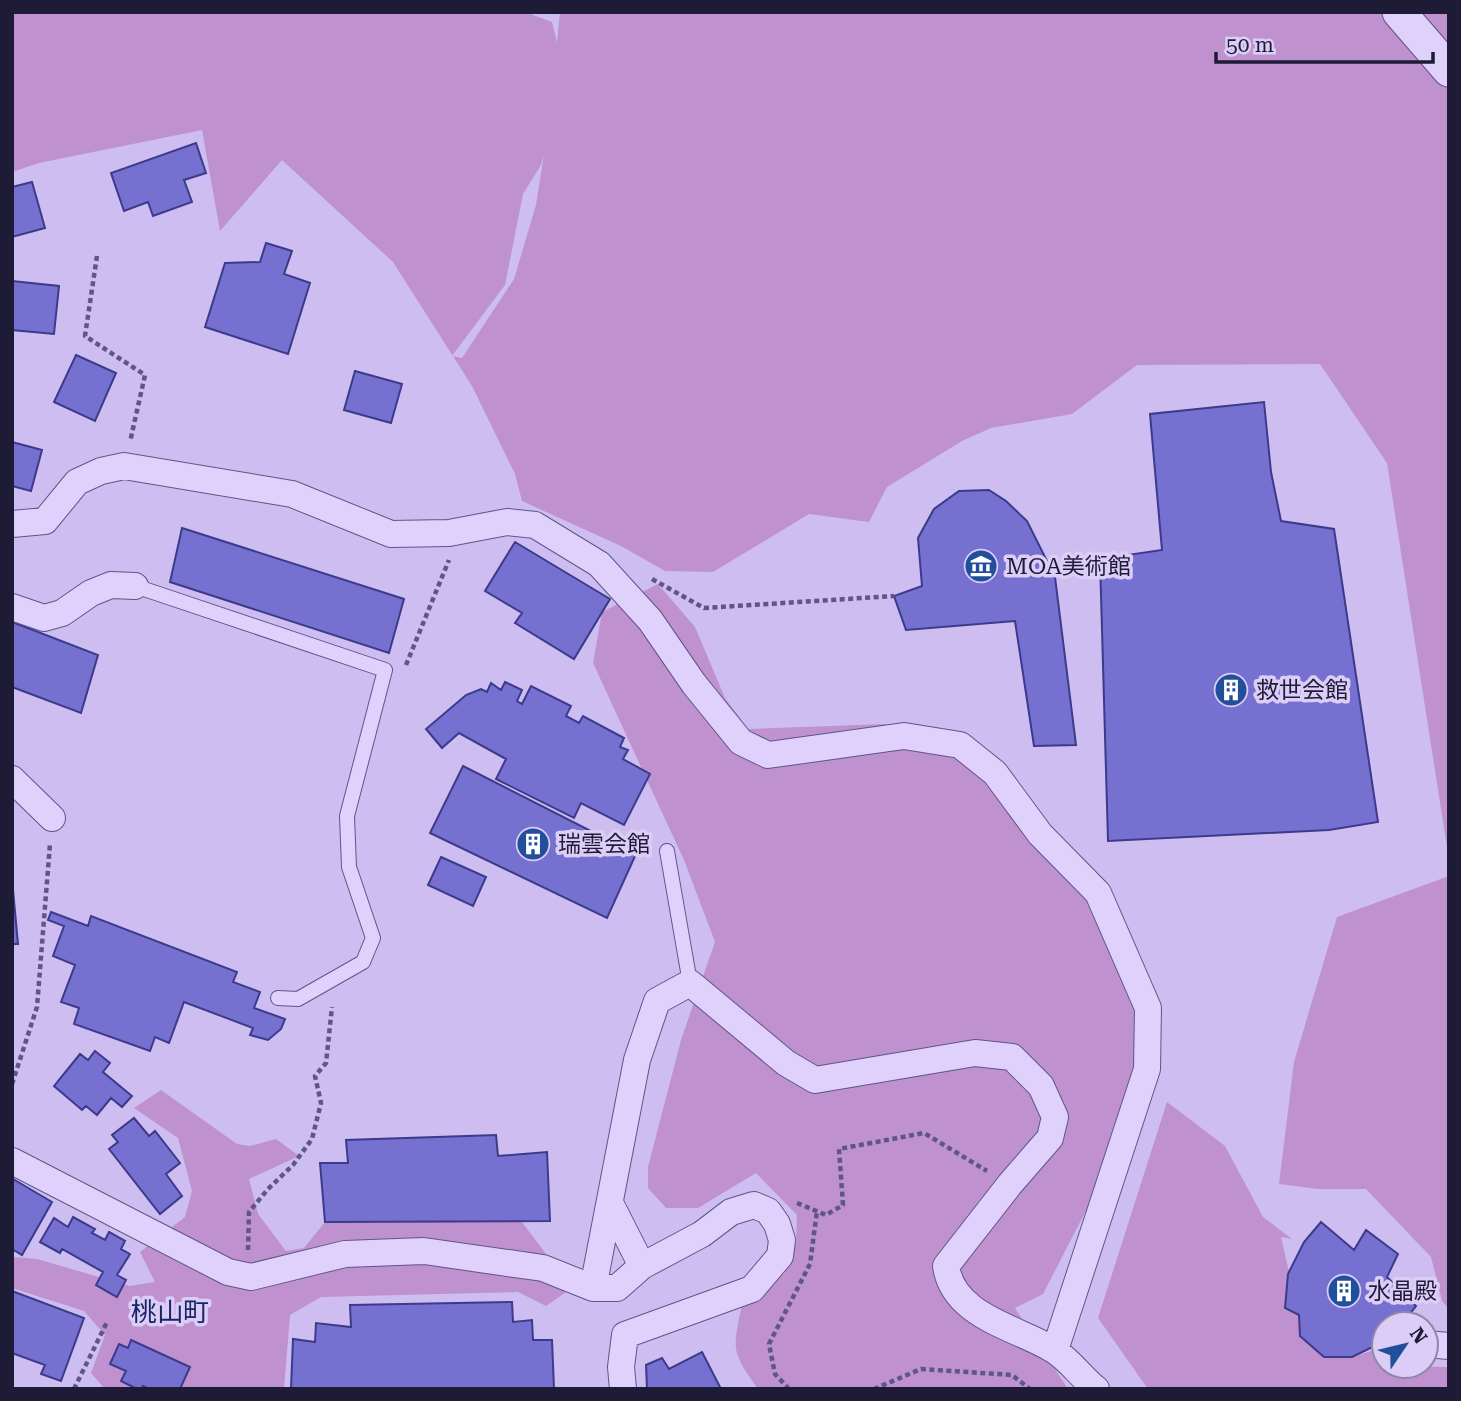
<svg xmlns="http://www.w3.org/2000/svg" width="1461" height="1401" viewBox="0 0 1461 1401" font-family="'Roboto Serif','Noto Sans JP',serif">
	<rect width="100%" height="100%" fill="#cebdf0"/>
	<!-- green -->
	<path fill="#bf91ce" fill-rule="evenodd" d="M12,12H525L552,22L557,43L560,12L702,14L703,12H1449V860L1387,463L1320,364L1137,365L1072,414L991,428L962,441L887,487L869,522L809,514L713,572L665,571L621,546L522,501L515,474L472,386L393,262L282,160L220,231L202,130L39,163L12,172ZM544,154L536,205L514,279L462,358L452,356L505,285L523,194L541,165Z
		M658,584L695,627L725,698L748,729L885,724L960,745L1094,895L1133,971L1147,1069L1093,1197L1043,1294L1015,1308L1068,1389H758C730,1349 733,1350 742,1304L784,1274L796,1244L797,1215L756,1173L698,1208H666L648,1188V1167L681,1040L715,942L684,860L593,663L602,612Z
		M1449,876V1309L1442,1301L1431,1257L1366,1189H1318L1279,1184L1294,1062L1337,917Z
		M161,1090L237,1144L250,1146L276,1139L299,1156L249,1179L258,1214L286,1251L304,1248L325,1222L521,1221L572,1288L546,1306L518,1292L321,1297L290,1315L284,1389H105L91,1373L105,1335L84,1311L12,1288V1257L37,1259L130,1286L155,1282L140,1252L185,1217L192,1191L178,1138L134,1108Z
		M1167,1102L1225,1146L1263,1217L1292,1239L1281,1237L1299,1315L1300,1336L1324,1357H1352L1384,1347V1366L1449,1367V1389H1148L1098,1318Z"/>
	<!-- building -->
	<path fill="#7671d1" stroke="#3c3a8a" stroke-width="2" d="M196,143L206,173L184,180L192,202L153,216L148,202L124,211L111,173Z
		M32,182L45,228L12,237V187Z
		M266,243L292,251L284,274L310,283L288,354L205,327L225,263L260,262Z
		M12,281L59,286L54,334L12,330Z
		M76,355L116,373L95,421L54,402Z
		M355,371L402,384L391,423L344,410Z
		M1264,402L1271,472L1281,521L1334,529L1378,822L1329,830L1108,841L1100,559L1162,550L1150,414Z
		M12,442L42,450L31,491L12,486Z
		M989,490L1006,501L1027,521L1055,577L1076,745L1034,746L1015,621L906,630L894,596L922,586L918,538L934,509L959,491Z
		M182,528L404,599L389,653L170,582Z
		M515,542L610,599L574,659L515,623L522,613L485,591Z
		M12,622L98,655L81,713L12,687Z
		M505,682L522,690L517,701L522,704L531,686L571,706L566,716L579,723L583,716L624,738L620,747L628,750L623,759L650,774L624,825L581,803L574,818L496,779L506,759L459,733L442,748L426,729L466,695L481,689L487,692L491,683L501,690Z
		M463,766L636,854L607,918L430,833Z
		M441,857L486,877L473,906L428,885Z
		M12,879L18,944H12Z
		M51,912L88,926L91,916L237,972L233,982L260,992L254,1008L285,1019L281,1029L268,1040L250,1035L253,1028L184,1002L169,1043L155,1037L150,1051L74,1024L79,1008L61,1002L75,965L53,956L64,926L48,920Z
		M95,1051L110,1063L103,1072L132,1096L122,1107L111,1098L97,1115L86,1106L82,1110L54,1086L80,1054L88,1060Z
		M134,1118L149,1136L155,1131L180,1163L166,1174L182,1196L160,1214L109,1149L118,1142L112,1135Z
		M496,1135L498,1156L547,1152L550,1221L325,1222L320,1163H348L346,1140Z
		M13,1179L52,1202L22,1255L12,1249Z
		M73,1217L95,1229L92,1233L105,1240L109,1232L125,1241L121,1249L130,1254L117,1275L126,1280L117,1297L96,1285L103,1272L62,1249L60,1253L40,1242L54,1218L68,1227Z
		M1321,1222L1354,1250L1366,1230L1398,1254L1387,1277L1416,1306L1402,1324H1384V1340L1379,1344L1352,1357H1324L1300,1336L1299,1315L1285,1308L1288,1274L1304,1242Z
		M12,1291L84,1318L61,1381L41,1374L45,1365L12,1353Z
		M512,1302L513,1322L532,1320L533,1340H552L554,1389H291L293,1339L315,1342L316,1323L351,1327L350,1305Z
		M131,1340L190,1367L180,1389H149L143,1386L141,1389H137L121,1381L126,1371L110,1364L119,1344L128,1348Z
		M702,1352L721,1389H647L646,1365L662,1358L669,1369Z"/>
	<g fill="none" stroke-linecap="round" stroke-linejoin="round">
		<defs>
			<path id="service" d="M135,586L385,670L347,816L349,867L373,938L363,962L298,999L278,998
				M667,851L690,983"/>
			<path id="minor" d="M12,524L45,521L77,482L101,471L124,466L292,494L391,534L449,533L507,522L535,525L599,564L650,620L694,684L741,742L768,755L904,736L960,745L995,773L1040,834L1098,893L1148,1008L1147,1069L1055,1350
				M12,607L44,618L62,613L91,593L111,585L135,586
				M12,779L52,818
				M12,1161L228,1272L251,1277L345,1254L424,1251L543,1268L593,1288H617L642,1266
				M610,1203L642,1266L702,1234L731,1212L754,1205L768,1211L777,1224L782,1240L780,1256L752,1289L625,1335L621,1367L623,1389
				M593,1288L637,1060L657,1001L690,983L786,1063L815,1080L975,1053L1012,1057L1041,1086L1055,1117L1050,1138L1010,1184L946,1266C953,1316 1015,1327 1052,1349C1068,1358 1081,1377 1096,1389
				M1426,1344L1449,1346"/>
			<path id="tertiary" d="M1399,12L1449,70"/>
		</defs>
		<!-- service casing -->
		<use href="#service" stroke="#5e5589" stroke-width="16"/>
		<!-- minor casing -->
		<use href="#minor" stroke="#5e5589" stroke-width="28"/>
		<!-- tertiary casing -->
		<use href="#tertiary" stroke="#5e5589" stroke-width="35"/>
		<!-- path -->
		<path stroke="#5e5589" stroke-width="4.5" stroke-dasharray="5 3.5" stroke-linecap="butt" d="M97,256L85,336L145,375L130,442
			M652,579L704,608L894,596
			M406,665L449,560
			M12,1084L37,1007L50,844
			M797,1203L826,1215L843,1205L839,1149L924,1133L987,1171
			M248,1250L249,1212L268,1189L293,1165L312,1139L321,1103L315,1076L326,1063L332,1007
			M74,1389L107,1322
			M789,1389L775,1374L769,1344L810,1264L817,1211
			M874,1389L921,1369L1012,1375L1030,1389"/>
		<!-- service -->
		<use href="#service" stroke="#dfd1fb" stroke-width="14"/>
		<!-- minor -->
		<use href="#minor" stroke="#dfd1fb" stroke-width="26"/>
		<!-- tertiary -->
		<use href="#tertiary" stroke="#dfd1fb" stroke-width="33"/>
	</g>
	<!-- icons -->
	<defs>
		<symbol id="museum-disc" viewBox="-11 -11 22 22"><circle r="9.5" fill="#224f9b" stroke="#dccdf7"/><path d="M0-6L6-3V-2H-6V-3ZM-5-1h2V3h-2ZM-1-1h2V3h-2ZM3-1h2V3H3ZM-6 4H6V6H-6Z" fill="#fff"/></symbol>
		<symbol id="building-disc" viewBox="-11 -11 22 22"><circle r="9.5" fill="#224f9b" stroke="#dccdf7"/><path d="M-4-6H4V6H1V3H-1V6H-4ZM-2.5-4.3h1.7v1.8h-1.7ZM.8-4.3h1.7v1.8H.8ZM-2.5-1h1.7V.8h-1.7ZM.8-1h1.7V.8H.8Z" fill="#fff"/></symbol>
	</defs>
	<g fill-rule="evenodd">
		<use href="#museum-disc" x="962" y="547" width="38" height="38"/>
		<use href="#building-disc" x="1212" y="671" width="38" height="38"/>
		<use href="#building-disc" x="514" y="825" width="38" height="38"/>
		<use href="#building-disc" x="1325" y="1272" width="38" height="38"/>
	</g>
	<g text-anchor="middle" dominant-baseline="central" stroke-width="7" stroke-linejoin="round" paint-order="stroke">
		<!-- poi labels -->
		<g font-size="23" fill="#1e1b37" stroke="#dccdf7" text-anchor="start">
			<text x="1006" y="566">MOA美術館</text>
			<text x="1256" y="690">救世会館</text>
			<text x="558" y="844">瑞雲会館</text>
			<text x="1368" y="1291">水晶殿</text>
		</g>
		<!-- quarter labels -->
		<g font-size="26" fill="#182466" stroke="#dccdf7">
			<text x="170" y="1312">桃山町</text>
		</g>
	</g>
	<!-- border -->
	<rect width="1461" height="1401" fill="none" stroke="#1e1b37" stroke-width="28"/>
	<!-- north arrow -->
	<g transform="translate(1405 1345) rotate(55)"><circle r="33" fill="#dccdf7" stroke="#9086aa" stroke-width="2"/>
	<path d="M0-5L12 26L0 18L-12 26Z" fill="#224f9b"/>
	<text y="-10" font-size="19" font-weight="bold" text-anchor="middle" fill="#1e1b37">N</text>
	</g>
	<!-- scale -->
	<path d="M1216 52v10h217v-10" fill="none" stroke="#1e1b37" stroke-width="3.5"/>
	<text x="1226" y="52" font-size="21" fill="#1e1b37" stroke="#dccdf7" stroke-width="5" paint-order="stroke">50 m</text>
</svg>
